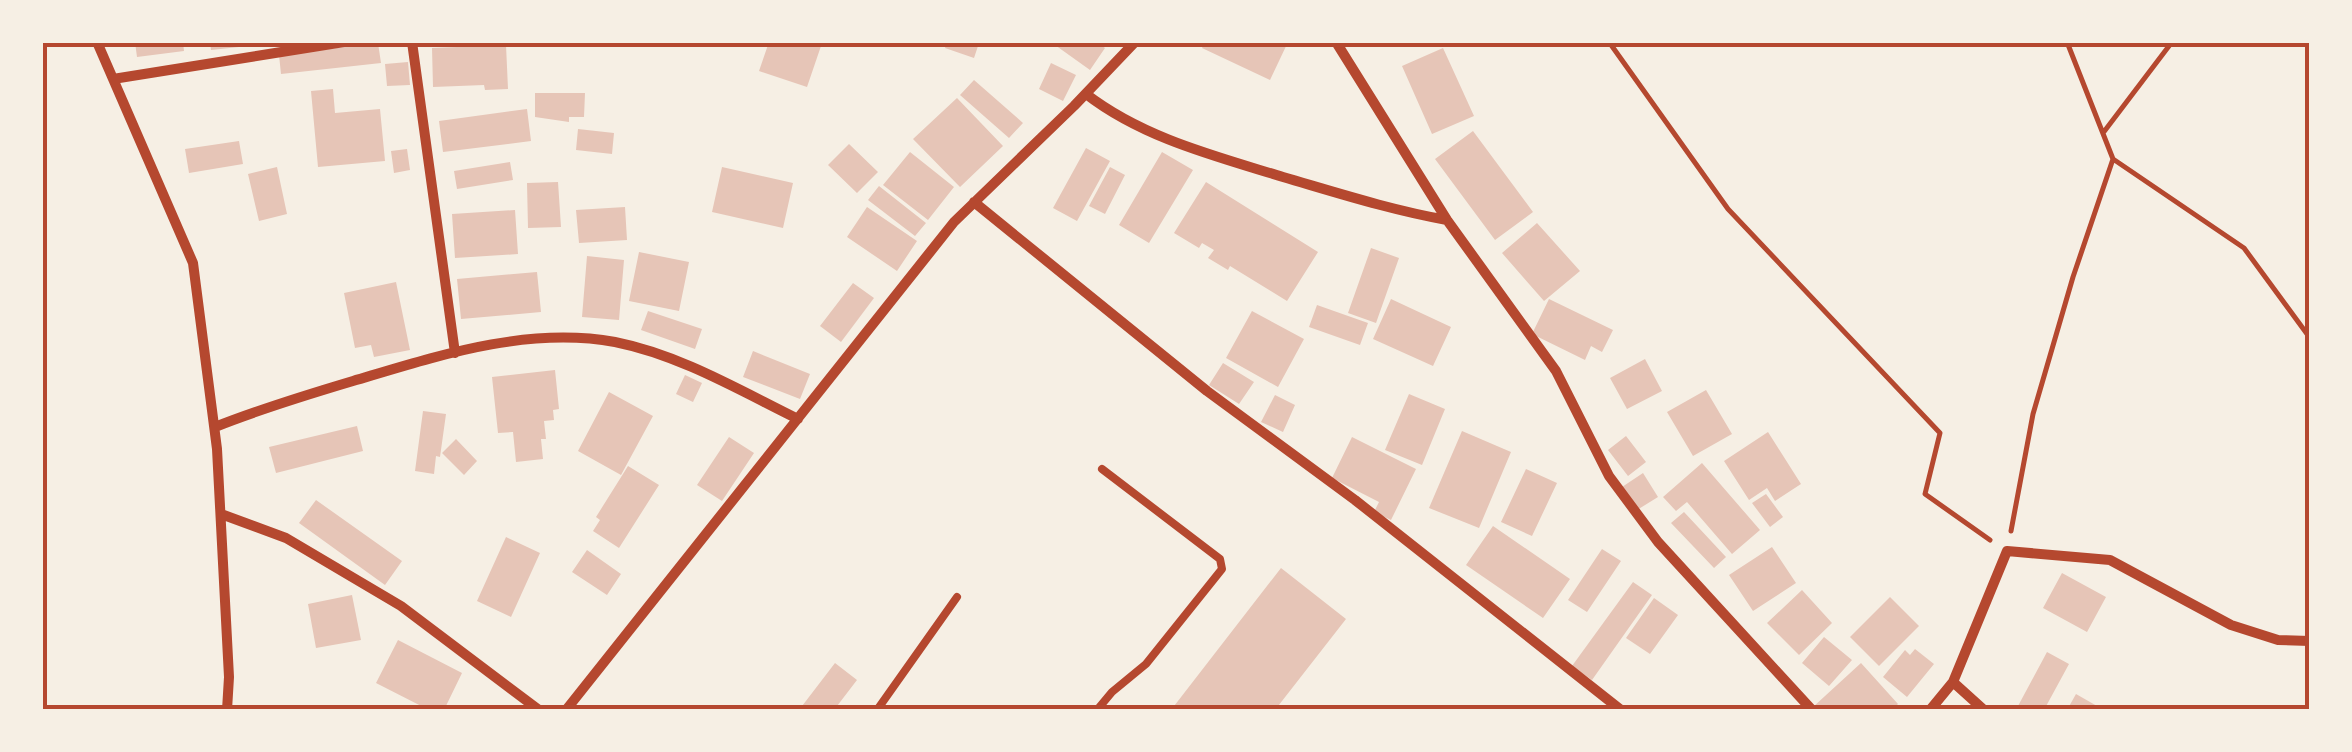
<svg xmlns="http://www.w3.org/2000/svg" width="2352" height="752" viewBox="0 0 2352 752" font-family="'Fira Sans Condensed',sans-serif">
	<rect width="100%" height="100%" fill="#f6efe4"/>
	<!-- building -->
	<path fill="#e6c5b7" d="M135,42H183L184,51L137,57Z
		M210,42H239V47L211,50Z
		M769,42H810L821,46L807,87L759,71Z
		M947,42H976L979,43L974,58L945,48Z
		M1057,42H1097L1105,48L1090,70L1055,45Z
		M1205,42H1288L1270,80L1202,48Z
		M378,43L381,63L281,74L279,55Z
		M506,45L508,89L485,90L484,85L433,87L432,48Z
		M1443,48L1474,116L1432,134L1402,66Z
		M408,62L410,85L387,86L385,64Z
		M1051,63L1076,75L1063,101L1039,89Z
		M974,80L1023,123L1009,138L960,95Z
		M333,89L335,113L380,109L385,161L318,167L311,91Z
		M535,93H585L584,117H569V122L535,117Z
		M957,98L1003,146L960,187L913,139Z
		M527,109L531,141L443,152L439,121Z
		M578,129L614,133L612,154L576,150Z
		M1473,131L1533,212L1495,240L1435,159Z
		M239,141L243,164L189,173L185,149Z
		M849,144L878,172L857,193L828,165Z
		M1086,148L1110,161L1077,221L1053,208Z
		M407,149L410,170L394,173L391,151Z
		M910,152L954,187L928,220L883,185Z
		M1162,152L1193,170L1149,243L1119,225Z
		M510,162L513,180L457,189L454,171Z
		M277,167L287,214L259,221L248,174Z
		M722,167L793,183L783,228L712,212Z
		M1110,167L1125,175L1105,214L1089,206Z
		M558,182L561,227L528,228L527,183Z
		M1206,182L1318,252L1287,301L1230,266L1228,270L1208,258L1214,250L1202,243L1199,248L1174,233Z
		M879,186L926,223L915,236L868,200Z
		M625,207L627,240L579,243L576,210Z
		M867,207L917,241L897,271L847,237Z
		M515,210L518,254L455,258L452,214Z
		M1537,223L1580,271L1544,301L1502,253Z
		M1371,248L1399,258L1376,323L1348,313Z
		M639,252L689,262L679,311L629,301Z
		M587,256L624,260L619,320L582,317Z
		M537,272L541,312L461,319L457,279Z
		M396,282L410,350L374,357L371,345L355,348L344,293Z
		M853,283L874,298L841,342L820,326Z
		M1391,299L1451,327L1433,366L1373,339Z
		M1549,299L1613,330L1602,352L1591,346L1585,360L1532,334Z
		M1317,305L1368,323L1360,345L1309,327Z
		M648,311L702,329L695,349L641,330Z
		M1252,311L1304,339L1278,387L1226,358Z
		M753,351L810,374L800,399L743,377Z
		M1645,359L1662,391L1627,409L1610,378Z
		M1223,363L1254,382L1239,404L1209,385Z
		M555,370L559,409L553,410L554,420L544,421L546,439H541L543,459L516,462L513,432L498,433L492,377Z
		M685,375L702,383L693,402L676,394Z
		M1706,390L1732,434L1693,456L1667,412Z
		M609,392L653,416L621,475L578,451Z
		M1409,394L1445,409L1422,465L1385,450Z
		M1275,395L1295,405L1283,432L1261,422Z
		M423,411L446,414L440,457L436,456L434,474L415,471Z
		M357,426L363,451L276,473L269,447Z
		M1462,431L1511,452L1479,528L1429,508Z
		M1768,432L1801,484L1775,501L1767,488L1749,500L1724,461Z
		M1626,436L1646,462L1628,476L1608,450Z
		M729,437L754,453L722,501L697,485Z
		M1352,437L1416,469L1391,520L1374,512L1379,502L1332,478Z
		M456,439L477,461L464,475L442,453Z
		M1702,463L1760,530L1732,554L1687,502L1676,511L1663,497Z
		M628,466L659,485L619,548L593,531L600,520L596,517Z
		M1526,469L1557,483L1532,536L1501,522Z
		M1643,473L1658,497L1637,510L1622,487Z
		M1766,494L1783,517L1770,527L1752,503Z
		M316,500L402,561L385,585L299,523Z
		M1684,512L1726,557L1714,568L1671,523Z
		M1493,526L1570,579L1543,618L1466,565Z
		M506,537L540,553L511,617L477,601Z
		M1772,547L1796,583L1753,611L1729,575Z
		M1602,549L1621,561L1587,612L1568,600Z
		M587,550L621,574L607,595L572,572Z
		M1281,568L1346,619L1275,710H1171Z
		M2062,573L2106,597L2087,632L2043,608Z
		M1633,582L1652,595L1592,680L1572,666Z
		M1802,590L1832,623L1799,655L1767,623Z
		M352,595L361,640L316,648L308,604Z
		M1890,597L1919,626L1879,666L1850,637Z
		M1654,598L1678,615L1650,654L1626,638Z
		M1824,637L1852,660L1829,686L1802,663Z
		M398,640L462,673L444,710H429L376,683Z
		M1915,649L1934,664L1907,697L1883,677L1905,650L1910,655Z
		M2047,652L2069,664L2044,710H2025L2018,706Z
		M835,663L857,680L834,710H799Z
		M1861,663L1898,704L1892,710H1815L1813,707Z
		M2076,694L2104,710H2067Z"/>
	<g fill="none" stroke-linecap="round" stroke-linejoin="round">
		<!-- path -->
		<path stroke="#b5482f" stroke-width="5" d="M1609,42L1728,209L1940,433L1925,494L1990,540
			M2103,133L2172,42
			M2113,159L2244,248L2310,338
			M2011,531L2033,414L2073,277L2113,159L2067,42"/>
		<!-- service -->
		<path stroke="#b5482f" stroke-width="8" d="M877,710L957,597
			M1097,710L1112,692L1146,664L1222,569L1220,559L1102,469"/>
		<!-- minor -->
		<path stroke="#b5482f" stroke-width="10" d="M97,42L193,263L217,449L229,677L227,710
			M412,42L455,353
			M1336,42L1447,220L1556,371L1609,476L1658,542L1812,710
			M113,79L344,42
			M1086,94C1143,138 1215,156 1283,177C1338,193 1391,210 1447,220
			M974,202L1207,391L1355,500L1621,710
			M215,427C260,409 306,395 353,381C437,356 526,326 615,342C680,355 739,390 798,419
			M221,514L286,538L401,606L539,710
			M1953,682L1984,710
			M566,710L954,222L1074,106L1135,42
			M1930,710L1953,682L2007,551L2110,560L2231,625L2278,640L2310,641"/>
	</g>
	<!-- border -->
	<rect width="2352" height="752" fill="none" stroke="#f6efe4" stroke-width="90"/>
	<rect x="45" y="45" width="2262" height="662" fill="none" stroke="#b5482f" stroke-width="4"/>
</svg>
